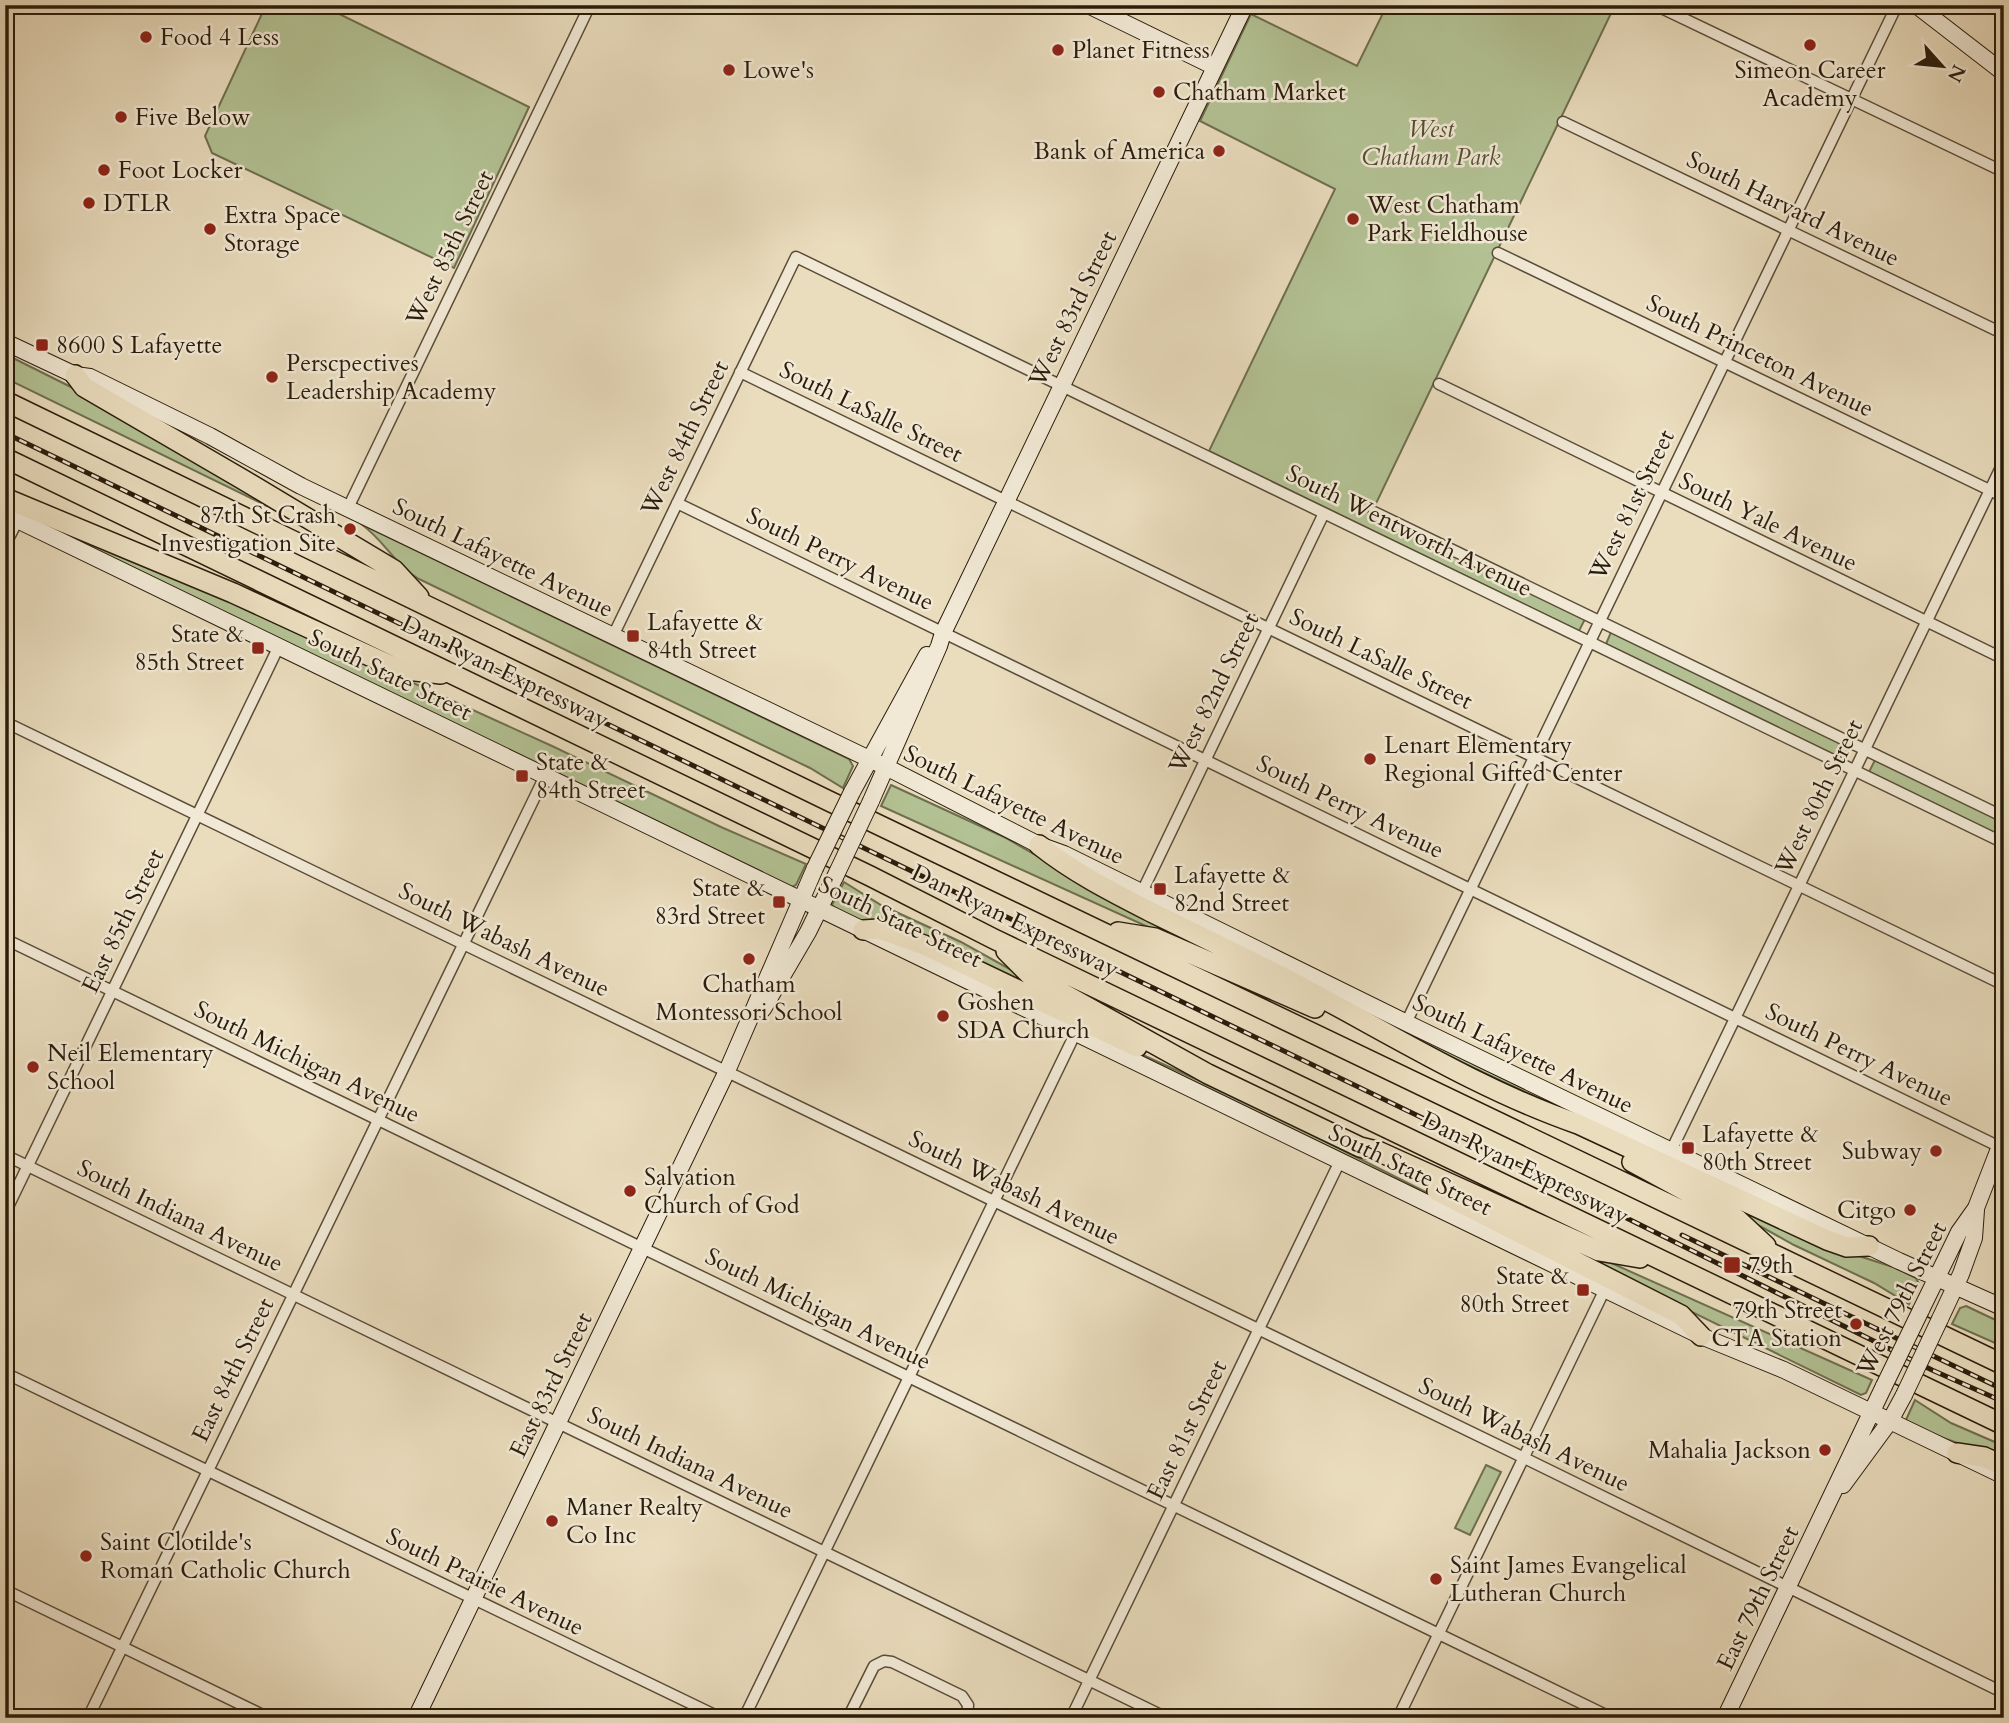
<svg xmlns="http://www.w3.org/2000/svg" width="2009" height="1723" viewBox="0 0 2009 1723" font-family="Cardo,serif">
	<rect width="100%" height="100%" fill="#eaddbe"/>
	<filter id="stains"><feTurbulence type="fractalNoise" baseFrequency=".00286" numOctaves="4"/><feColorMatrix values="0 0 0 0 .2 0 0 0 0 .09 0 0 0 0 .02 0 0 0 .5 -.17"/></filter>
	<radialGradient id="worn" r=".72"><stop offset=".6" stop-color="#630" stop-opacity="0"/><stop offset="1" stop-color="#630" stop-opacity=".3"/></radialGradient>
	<!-- green -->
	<path fill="#b3c294" stroke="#6e6f50" stroke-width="2" d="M266,5H321L529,107L454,268L212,153L205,136Z
		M1387,5H1615L1370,516L1585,619L1579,631L1209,451L1335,189L1200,121L1251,14L1357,66Z
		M5,354L87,395L275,510L5,378Z
		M5,507L268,617L552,746L721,827L806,864L796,885L792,887Z
		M361,524L849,759L853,766L843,788L810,768L419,579C395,565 384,540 361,524Z
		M1611,632L1849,747L1843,759L1606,644Z
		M1875,760L2004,822V838L1869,772Z
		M891,785L1004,837L1136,912L1296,994L881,806Z
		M844,882L881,905L961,942L1119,1030L888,927C870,922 845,919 832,905Z
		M1313,986L1613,1131C1510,1087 1411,1039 1313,986Z
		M1143,1055L1253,1105L1430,1194V1196L1142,1057Z
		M1639,1159L1822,1244L1896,1268L1916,1278L1919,1284L1909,1304L1874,1283L1794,1245Z
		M1589,1253L1872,1380L1866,1393L1861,1395L1586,1260Z
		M1966,1306L2004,1324V1347L1952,1324L1960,1308Z
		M1915,1400L1951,1423L2004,1446V1459L1926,1432L1905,1422Z
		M1486,1465L1501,1472L1470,1535L1455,1528Z"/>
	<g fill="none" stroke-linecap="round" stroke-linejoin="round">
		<defs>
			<path id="street" d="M1655,5L2004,172
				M1563,122L2004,334
				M1498,253L2004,497
				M740,372L2004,985
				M1439,384L2004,659
				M677,503L2004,1149
				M348,508L590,5
				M1374,512L2004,817
				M5,545L18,520
				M613,636L796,257L2004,843
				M5,722L1512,1452L2004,1693
				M1142,892L1324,513
				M5,939L1612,1718
				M1406,1023L1897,5
				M1671,1151L2004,461
				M5,1155L1167,1718
				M5,1213L279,646
				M5,1373L721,1718
				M5,1590L269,1718
				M88,1718L545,776
				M744,1718L1076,1032
				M848,1718L874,1666L884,1661L892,1662L962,1696L968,1705L967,1718
				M1071,1718L1340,1161
				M1398,1718L1605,1289"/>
			<path id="secondary" d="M1088,5L1215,67
				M1916,5L2004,73
				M5,342L75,375L90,377L210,436L301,486L888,768L1039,845L1064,854L1419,1029L1899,1261L2004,1308
				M5,514L1701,1336L1784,1370L2004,1476
				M852,792L927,655
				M871,801L939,646L943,633L1245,5
				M763,1009L808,932L835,877
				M1921,1310L1959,1232L1976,1208L2004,1136
				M1940,1319L1961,1274L1974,1238L1976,1210
				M1843,1485L1890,1421L1904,1395
				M416,1718L727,1071L815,868
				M1725,1718L1884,1386"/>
			<path id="highway" d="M75,375L84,387L242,479L394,570L419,597
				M5,401L831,802L2004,1365
				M5,458L870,876L994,939L2004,1425
				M5,498L233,593L398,669L441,674
				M1039,845C1074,873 1114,893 1153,913C1200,936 1246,958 1292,982C1386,1031 1477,1089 1578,1124L1827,1240L1847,1247L1869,1246
				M863,930L879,929L924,945L1137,1047
				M1118,932L1155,938L1315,1008
				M1006,951L1030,975L1208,1074L1360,1147L1380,1152L1599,1251L1640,1258
				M1632,1162L1737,1219L1766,1246
				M1437,1191L1681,1315L1701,1336
				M1957,1453L1984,1457L2004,1466"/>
		</defs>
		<!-- street casing -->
		<use href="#street" stroke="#5a4c38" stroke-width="13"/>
		<!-- secondary casing -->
		<use href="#secondary" stroke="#2a1c0b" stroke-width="18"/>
		<!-- highway casing -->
		<use href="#highway" stroke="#2a1c0b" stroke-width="22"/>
		<!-- street -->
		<use href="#street" stroke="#f1e9d5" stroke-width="10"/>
		<!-- secondary -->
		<use href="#secondary" stroke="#f1e9d5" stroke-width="16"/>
		<!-- highway -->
		<use href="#highway" stroke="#eaddbe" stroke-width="19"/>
		<defs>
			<path id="rail" d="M5,433L1530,1170L1932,1370L2004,1402
				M1682,1235L2004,1390"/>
		</defs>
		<!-- rail casing -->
		<use href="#rail" stroke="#2a1c0b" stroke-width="5"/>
		<!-- rail -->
		<use href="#rail" stroke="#f1e9d5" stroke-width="2.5" stroke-dasharray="8" stroke-linecap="butt"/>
		<defs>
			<path id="secondary-bridge" d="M815,868L852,792
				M835,877L871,801
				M1884,1386L1921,1310
				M1904,1395L1940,1319"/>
		</defs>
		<!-- secondary-bridge casing -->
		<use href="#secondary-bridge" stroke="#2a1c0b" stroke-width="18" stroke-linecap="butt"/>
		<!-- secondary-bridge -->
		<use href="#secondary-bridge" stroke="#f1e9d5" stroke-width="16"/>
	</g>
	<!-- markers -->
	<g fill="#8f2418" stroke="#f1e9d5" stroke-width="2.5">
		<circle cx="146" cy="37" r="7"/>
		<circle cx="1810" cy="45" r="7"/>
		<circle cx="1058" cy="50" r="7"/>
		<circle cx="729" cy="70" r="7"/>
		<circle cx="1159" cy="92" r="7"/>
		<circle cx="121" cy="117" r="7"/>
		<circle cx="1219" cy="151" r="7"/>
		<circle cx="104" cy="170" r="7"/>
		<circle cx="89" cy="203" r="7"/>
		<circle cx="1353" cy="219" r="7"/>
		<circle cx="210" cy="229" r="7"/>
		<rect x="35" y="338" width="14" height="14" rx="3.5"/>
		<circle cx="272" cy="377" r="7"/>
		<circle cx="350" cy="529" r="7"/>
		<rect x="626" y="629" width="14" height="14" rx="3.5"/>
		<rect x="251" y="641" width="14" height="14" rx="3.5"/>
		<circle cx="1370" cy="759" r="7"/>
		<rect x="515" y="769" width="14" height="14" rx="3.5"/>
		<rect x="1153" y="882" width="14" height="14" rx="3.5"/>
		<rect x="772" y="895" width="14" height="14" rx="3.5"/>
		<circle cx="749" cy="959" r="7"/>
		<circle cx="943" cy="1016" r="7"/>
		<circle cx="33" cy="1067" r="7"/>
		<rect x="1681" y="1141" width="14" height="14" rx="3.5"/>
		<circle cx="1936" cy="1151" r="7"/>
		<circle cx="630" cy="1191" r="7"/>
		<circle cx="1910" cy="1210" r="7"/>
		<rect x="1723" y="1256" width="18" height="18" rx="3.5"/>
		<rect x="1576" y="1283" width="14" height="14" rx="3.5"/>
		<circle cx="1856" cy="1324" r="7"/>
		<circle cx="1825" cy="1450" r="7"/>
		<circle cx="552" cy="1521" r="7"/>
		<circle cx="86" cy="1556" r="7"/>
		<circle cx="1436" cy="1579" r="7"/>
	</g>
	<g text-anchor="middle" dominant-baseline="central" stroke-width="5" stroke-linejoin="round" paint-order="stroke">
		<!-- poi labels -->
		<g font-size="24" fill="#2a1c0b" stroke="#f1e9d5" text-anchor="start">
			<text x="160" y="37">Food 4 Less</text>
			<text x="1072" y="50">Planet Fitness</text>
			<text x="743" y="70">Lowe's</text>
			<text x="1810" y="70" text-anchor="middle">Simeon Career<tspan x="1810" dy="28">Academy</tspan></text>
			<text x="1173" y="92">Chatham Market</text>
			<text x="135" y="117">Five Below</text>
			<text x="1205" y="151" text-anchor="end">Bank of America</text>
			<text x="118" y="170">Foot Locker</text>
			<text x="103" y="203">DTLR</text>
			<text x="1367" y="205">West Chatham<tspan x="1367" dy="28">Park Fieldhouse</tspan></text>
			<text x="224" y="215">Extra Space<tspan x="224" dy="28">Storage</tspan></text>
			<text x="56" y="345">8600 S Lafayette</text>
			<text x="286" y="363">Perscpectives<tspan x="286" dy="28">Leadership Academy</tspan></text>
			<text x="336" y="515" text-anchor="end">87th St Crash<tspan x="336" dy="28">Investigation Site</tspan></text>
			<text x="647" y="622">Lafayette &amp;<tspan x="647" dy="28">84th Street</tspan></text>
			<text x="244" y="634" text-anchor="end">State &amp;<tspan x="244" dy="28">85th Street</tspan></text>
			<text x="1384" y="745">Lenart Elementary<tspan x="1384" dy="28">Regional Gifted Center</tspan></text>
			<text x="536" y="762">State &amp;<tspan x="536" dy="28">84th Street</tspan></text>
			<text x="1174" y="875">Lafayette &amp;<tspan x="1174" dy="28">82nd Street</tspan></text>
			<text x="765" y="888" text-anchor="end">State &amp;<tspan x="765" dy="28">83rd Street</tspan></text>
			<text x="749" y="984" text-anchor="middle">Chatham<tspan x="749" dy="28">Montessori School</tspan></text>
			<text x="957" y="1002">Goshen<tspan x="957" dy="28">SDA Church</tspan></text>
			<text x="47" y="1053">Neil Elementary<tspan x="47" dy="28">School</tspan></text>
			<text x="1702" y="1134">Lafayette &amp;<tspan x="1702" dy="28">80th Street</tspan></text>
			<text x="1922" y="1151" text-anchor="end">Subway</text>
			<text x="644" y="1177">Salvation<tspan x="644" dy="28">Church of God</tspan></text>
			<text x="1896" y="1210" text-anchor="end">Citgo</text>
			<text x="1748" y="1265">79th</text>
			<text x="1569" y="1276" text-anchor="end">State &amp;<tspan x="1569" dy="28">80th Street</tspan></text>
			<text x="1842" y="1310" text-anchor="end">79th Street<tspan x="1842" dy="28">CTA Station</tspan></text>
			<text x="1811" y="1450" text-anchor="end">Mahalia Jackson</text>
			<text x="566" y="1507">Maner Realty<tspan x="566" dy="28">Co Inc</tspan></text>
			<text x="100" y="1542">Saint Clotilde's<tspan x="100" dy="28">Roman Catholic Church</tspan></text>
			<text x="1450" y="1565">Saint James Evangelical<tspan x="1450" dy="28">Lutheran Church</tspan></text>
		</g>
		<!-- park labels -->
		<g font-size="24" font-style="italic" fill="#534e34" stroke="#f1e9d5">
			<text x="1431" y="129">West<tspan x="1431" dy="28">Chatham Park</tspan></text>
		</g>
		<!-- street labels -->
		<g font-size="24" fill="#2a1c0b" stroke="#f1e9d5">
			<text transform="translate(1793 209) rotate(26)">South Harvard Avenue</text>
			<text transform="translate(450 248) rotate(-64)">West 85th Street</text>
			<text transform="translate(1073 309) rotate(-64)">West 83rd Street</text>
			<text transform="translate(1760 356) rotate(26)">South Princeton Avenue</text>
			<text transform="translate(871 412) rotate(26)">South LaSalle Street</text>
			<text transform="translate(685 438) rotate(-64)">West 84th Street</text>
			<text transform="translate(1632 505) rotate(-64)">West 81st Street</text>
			<text transform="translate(1768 522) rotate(26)">South Yale Avenue</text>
			<text transform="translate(1409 531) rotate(26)">South Wentworth Avenue</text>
			<text transform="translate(503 558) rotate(26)">South Lafayette Avenue</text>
			<text transform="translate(840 559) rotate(26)">South Perry Avenue</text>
			<text transform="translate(1381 659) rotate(26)">South LaSalle Street</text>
			<text transform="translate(505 672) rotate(26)">Dan Ryan Expressway</text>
			<text transform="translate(390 675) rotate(26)">South State Street</text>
			<text transform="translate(1214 693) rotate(-64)">West 82nd Street</text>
			<text transform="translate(1819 797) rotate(-64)">West 80th Street</text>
			<text transform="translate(1014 805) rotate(26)">South Lafayette Avenue</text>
			<text transform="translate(1350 807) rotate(26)">South Perry Avenue</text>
			<text transform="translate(123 921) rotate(-64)">East 85th Street</text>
			<text transform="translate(1015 921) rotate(26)">Dan Ryan Expressway</text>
			<text transform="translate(900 922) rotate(26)">South State Street</text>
			<text transform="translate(504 940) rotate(26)">South Wabash Avenue</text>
			<text transform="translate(1523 1054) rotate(26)">South Lafayette Avenue</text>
			<text transform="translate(1859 1055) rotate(26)">South Perry Avenue</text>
			<text transform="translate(307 1062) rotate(26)">South Michigan Avenue</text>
			<text transform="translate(1525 1168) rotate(26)">Dan Ryan Expressway</text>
			<text transform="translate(1410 1170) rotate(26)">South State Street</text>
			<text transform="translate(1014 1188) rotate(26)">South Wabash Avenue</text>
			<text transform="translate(180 1216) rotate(26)">South Indiana Avenue</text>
			<text transform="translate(1902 1299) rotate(-63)">West 79th Street</text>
			<text transform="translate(818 1309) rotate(26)">South Michigan Avenue</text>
			<text transform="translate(233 1370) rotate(-64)">East 84th Street</text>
			<text transform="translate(551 1385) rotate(-64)">East 83rd Street</text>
			<text transform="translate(1187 1430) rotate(-64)">East 81st Street</text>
			<text transform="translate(1524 1435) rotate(26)">South Wabash Avenue</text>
			<text transform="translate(690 1463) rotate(26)">South Indiana Avenue</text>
			<text transform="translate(485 1582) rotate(26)">South Prairie Avenue</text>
			<text transform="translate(1758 1598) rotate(-64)">East 79th Street</text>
		</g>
	</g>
	<!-- margin -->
	<rect width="2009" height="1723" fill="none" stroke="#eaddbe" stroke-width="28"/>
	<rect x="7" y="7" width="1995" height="1709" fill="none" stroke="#2a1c0b" stroke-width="3.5"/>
	<rect x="14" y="14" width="1981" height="1695" fill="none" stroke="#2a1c0b" stroke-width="2"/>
	<!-- north arrow -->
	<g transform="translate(1942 66) rotate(117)" stroke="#f1e9d5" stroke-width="5" paint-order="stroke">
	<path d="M0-5L12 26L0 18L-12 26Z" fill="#2a1c0b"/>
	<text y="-10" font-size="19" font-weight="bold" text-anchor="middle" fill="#2a1c0b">N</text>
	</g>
	<rect width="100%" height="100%" filter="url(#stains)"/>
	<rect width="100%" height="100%" fill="url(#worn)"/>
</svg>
